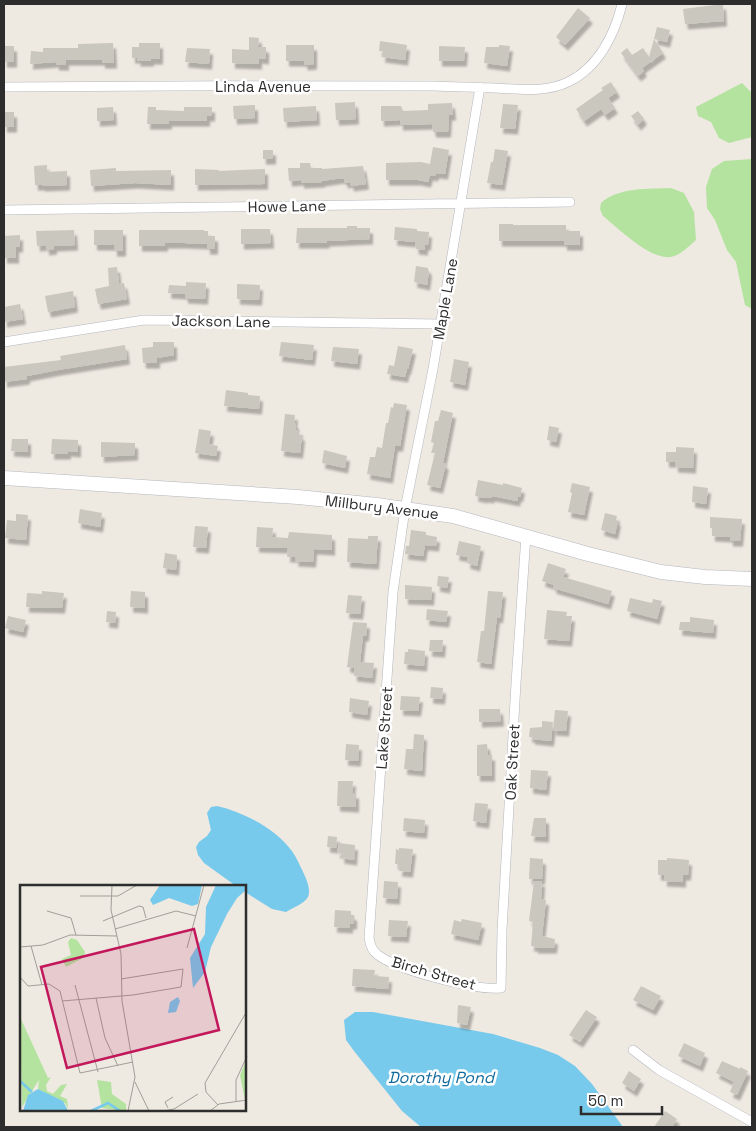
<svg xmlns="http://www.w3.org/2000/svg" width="756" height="1131" viewBox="0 0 756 1131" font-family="'Space Grotesk',sans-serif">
	<defs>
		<filter id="shadow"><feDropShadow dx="3" dy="5.5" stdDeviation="1" flood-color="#0004"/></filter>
	</defs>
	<rect width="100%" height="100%" fill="#eee9e1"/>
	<!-- green -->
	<path fill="#b4e39f" d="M742,83L752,93V137L729,143L719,138L711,122L698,116L696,107Z
		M752,159V309L745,305L736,262L727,250L715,220L707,208L706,187L712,169L724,161Z
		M671,188L684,193L694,212L696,240C689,246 680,256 670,257C649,259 618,228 603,216L600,209L601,203C618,187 649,189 671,188Z"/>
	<!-- water -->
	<path fill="#78caec" d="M217,806C243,812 275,828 292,851C297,858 300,866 304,874C307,881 311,890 308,897C304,904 292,908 286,912L272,909L245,892V886H236L204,863L198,855L196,847L199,842L207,836L211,830L207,813L211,807Z
		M355,1012H373L493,1034L540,1048L558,1055L575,1066L592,1084L623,1127H421L402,1111L354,1051L346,1040L344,1020Z"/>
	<!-- building -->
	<path fill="#cac7bf" filter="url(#shadow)" d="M723,4L724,21L685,24L683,9Z
		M578,8L590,18L565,45L556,37Z
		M657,27L670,30L667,42L654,39Z
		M249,37L259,38L258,47H266V59L259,58V64L232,63V49L249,50Z
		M654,39L663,53L642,68L644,71L638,76L621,53L627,48L632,55L643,48L649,57Z
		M380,41L407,45L405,60L382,57L383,51H379Z
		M113,43L114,63H102V60H66V65H56V62L30,64L31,51L43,52V48H78V44Z
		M139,43H160V59H151V61H137L138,58H132V47H139Z
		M286,45H314V64L305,65L304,61H286Z
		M499,45L510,46L507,66L484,63L486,47H499Z
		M4,46H14V62H4Z
		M439,46L465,47L464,61H439Z
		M187,48L210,49L209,64L185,62Z
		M611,82L617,92L608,98L615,108L605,115L601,109L584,121L576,109L603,90L601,88Z
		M355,102L356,119L336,120L335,103Z
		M452,103L453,115H449L448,132H433L432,124L400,125V120L381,121V106H401L403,111L428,110V104Z
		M503,104L518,105L515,129L500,128Z
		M255,105V118L234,119L233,106Z
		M316,106L317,120L284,122L283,108Z
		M113,107L114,120L97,121V108Z
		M148,107H156V110L184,111V107H212V116H207V121H169V124H147Z
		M638,111L644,119L638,125L631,116Z
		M4,112H14V127H4Z
		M433,147L449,150L445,174L436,173L435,176L430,175L428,182L418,180H386V163L421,162L430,164Z
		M495,149L508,151L502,185L487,183L491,162H493Z
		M263,150H273V159H263Z
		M300,163H310L311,168H322V169L363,166L366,184L351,186L350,182L345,183L344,179H342V178L322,181V182L301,183V180L289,181L288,168H300Z
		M47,165V172L67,171V185L42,186V185H35L34,166Z
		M116,168V171L171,170V185L135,183L91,186L90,170Z
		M195,169L219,170V171L265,169V184L195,185Z
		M499,224H513V225H566V231H580V245H564V241H499Z
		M347,226H357V228H370V239L327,241L326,243H296L297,228H347Z
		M395,227L417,229V231L429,232L428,245H425V250L416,249L415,242L394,240Z
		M241,229H270L271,243L241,244Z
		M74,230L75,245L54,246V249L46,250V245L37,246L36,231Z
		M94,230H123V251H114V245H94Z
		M139,230H204V231H208V236H215V249H207V244L184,243H165V246H139Z
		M20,235V247H16V258H4V236Z
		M416,266L428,268V270L429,271L427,285L414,282Z
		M117,267L119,284L124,283L127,299L98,304L95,289L109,286L108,268Z
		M186,282L206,283L205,299L185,298V294L168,293L169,285L186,286Z
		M237,284L260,285L259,300L237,299Z
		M73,291L75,307L48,312L45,296Z
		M20,304L23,319L4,322V307Z
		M153,342H174V355L157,358V363H143L142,348L153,347Z
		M281,342L314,345L312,360L279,356Z
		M125,345L127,359L58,370L27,376V379L4,382V367L61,360L60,356Z
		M398,346L413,349L408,369H407L405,377L387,374L389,365L394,366Z
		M333,347L359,349L357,364L331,361Z
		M454,359L469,362L465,385L450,382Z
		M226,390L248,393V395L260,396L259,409L224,406Z
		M394,403L407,405L400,446H395L390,478L367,474L370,457H375L377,447L382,448L386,423H388L391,407L393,408Z
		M441,410L453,413L443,463L446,464L440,488L427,485L435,453H431L434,443L431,442L435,421H438Z
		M285,414L295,415L294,423H296L295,430H300L299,435H302L300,453L281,451Z
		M549,426L559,428L556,442L547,440Z
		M199,429L211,431L209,444L218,446L216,456L195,453Z
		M12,439H28V452L11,451Z
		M52,439L78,440V452L68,451V454H51Z
		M101,442L135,443V455L101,457Z
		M676,447L694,448L693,468L675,467V462H666V452H676Z
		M324,450L347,456L345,468L322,463Z
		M478,480L503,485V483L522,488L520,497L518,496L517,501L492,496L491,498L485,497V498L475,496Z
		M572,483L590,487L584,515L568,512L572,493L570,492Z
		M693,486L708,488L706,504L692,502Z
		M80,509L102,513L100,527L78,523Z
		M605,513L617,516L616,520L618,521L615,534L601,530Z
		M16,514L28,515L26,540L5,538L7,520L16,521Z
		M710,517L742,519L740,541H730V537L712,536V528H710Z
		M195,526L208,527L206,548L193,547Z
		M257,527L273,528L272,537L288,538L289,532L332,535V550L314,549L313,562L295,561L296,557H287L288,548L256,547Z
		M411,530L426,532V535L437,537L436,546L425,545L423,556L405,554L406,546H409Z
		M368,536H378L376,564L347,562L348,538L368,539Z
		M459,541L481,546L477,566L467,563L468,557L456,555Z
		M165,553L177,555L176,570L163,568Z
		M548,563L566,569L563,577L612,591L608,604L553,588L554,585L542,581Z
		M438,576L449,577L447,588L437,586Z
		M405,585L432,587L431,600L405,599Z
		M42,591L64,593L62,608L26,607L27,593L42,594Z
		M131,591L145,592V608L130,607Z
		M488,591L503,592L500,618L497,617L491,664L477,662L481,631H484Z
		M348,595L362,596L360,614L346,613Z
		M630,598L652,603L653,599L662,601L657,619L627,611Z
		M427,609L448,611L446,622L426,620Z
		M547,610L567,612L566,616H572L569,641L544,639Z
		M107,611L116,612L115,623L106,622Z
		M8,616L26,620L23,632L5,628Z
		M690,617L714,620L713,633L679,630L680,622H690Z
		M353,622L367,623L366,636H363L360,662L374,663L372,678L354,676V668L347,667Z
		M430,640H443L442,652L429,651Z
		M408,649L425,651L424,666L404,664L405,652H408Z
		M431,687L443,688L442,699L430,698Z
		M401,696L420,697L418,711L400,710Z
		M350,698L369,701L367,715L349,712Z
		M479,709H500L501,721L479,722Z
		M555,710L568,711L566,731L553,730Z
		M542,721L553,722L551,741L532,739V737H529L530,728L542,727Z
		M414,734L424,735L422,771L404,769L406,749H413Z
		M346,744L359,745L358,761L345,760Z
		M487,744L488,755H492V776H477V745Z
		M531,770L548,771L546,790L530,788Z
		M338,781H353L352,793H356V807L337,806Z
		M475,803L488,804L486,823L473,821Z
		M404,818L425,820L424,833L403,831Z
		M534,818H546V837L531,836Z
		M328,836L337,837L336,848L327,847Z
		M339,843L355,845L354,860L341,858L342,853H337Z
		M399,848L413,849L410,872L399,871L400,864H395L396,849L399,850Z
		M530,858L543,859L542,879H529Z
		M667,858L689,860L688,875H683V882L664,881V875H658V860H667Z
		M384,881L398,882L397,899L383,898Z
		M534,881H542L541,899L546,900L542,936L555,939L554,948H535V946H531L533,922L529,921Z
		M335,910L351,911V915H354V924H350V928L334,927Z
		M462,919L482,923L478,940L451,934L454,920L461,922Z
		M389,920L408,921L406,937L388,936Z
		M353,969L375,970L374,976L389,977L388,989L352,986Z
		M641,986L661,996L653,1010L633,1000Z
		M458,1005L471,1007L467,1025L457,1023Z
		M586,1010L597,1017L580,1042L569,1035Z
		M684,1043L705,1053L700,1066L678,1056Z
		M722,1061L740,1069V1067L748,1071L737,1095L730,1092L735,1079L734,1082L716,1073Z
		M629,1071L641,1079L634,1091L622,1083Z
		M665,1111L677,1119L672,1127H654Z"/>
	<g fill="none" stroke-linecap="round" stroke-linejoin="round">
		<defs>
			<path id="minor" d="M4,87C147,86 291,85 434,86C454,87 474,87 494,88C520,89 545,93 568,82C598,68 615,34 622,4
				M480,87L433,369L405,509L393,592L369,938C370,945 372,951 378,955C397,970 477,991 501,988L502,930L516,683L526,535
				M4,210L570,202
				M4,342L144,320L441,324
				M633,1050L659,1070L752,1122"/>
			<path id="secondary" d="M4,478L298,497L377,505L453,516L588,554L661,572L705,577L752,579"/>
		</defs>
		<!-- minor casing -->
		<use href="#minor" stroke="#b4b6c0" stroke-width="10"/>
		<!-- secondary casing -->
		<use href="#secondary" stroke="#b4b6c0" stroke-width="15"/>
		<!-- minor -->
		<use href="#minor" stroke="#fff" stroke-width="9"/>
		<!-- secondary -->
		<use href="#secondary" stroke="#fff" stroke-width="14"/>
	</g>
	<g text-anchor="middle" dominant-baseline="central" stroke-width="5" stroke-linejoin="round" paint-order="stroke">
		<!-- street labels -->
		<g font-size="15" fill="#2d2d2d" stroke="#fff">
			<text x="263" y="86">Linda Avenue</text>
			<text transform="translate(287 206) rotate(-1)">Howe Lane</text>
			<text transform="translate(445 299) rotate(-80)">Maple Lane</text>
			<text transform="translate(221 321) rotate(1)">Jackson Lane</text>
			<text transform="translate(382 507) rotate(7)">Millbury Avenue</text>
			<text transform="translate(384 728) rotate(-86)">Lake Street</text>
			<text transform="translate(512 762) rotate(-87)">Oak Street</text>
			<text transform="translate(434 973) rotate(16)">Birch Street</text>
		</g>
		<!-- water labels -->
		<g font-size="16" font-style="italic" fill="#116a9e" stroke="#fff">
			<text x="441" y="1077">Dorothy Pond</text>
		</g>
	</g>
	<!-- overview -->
	<g transform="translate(20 885)">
		<rect width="226" height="226" fill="#eee9e1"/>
		<path d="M51,53L57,55L65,67L63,73L46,82L42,74L51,70L48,57ZM0,132L28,193L31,192L26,200L27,206L33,209L41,200L47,199L40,211L47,214L48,224L45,218L18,204L19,195L2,222ZM226,176V214L225,215L220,190ZM77,195L91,197L92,209L106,219V226L82,223Z" fill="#b4e39f"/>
		<path d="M140,0H182L178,19L172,21L149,13L133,20L130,15ZM196,0H226V5L217,13L207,29L191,62L185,87L173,103L170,73L185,49L186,22ZM158,112L160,116L156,127L148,128L150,117ZM18,204L43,216L48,226H3L8,210Z" fill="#78caec"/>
		<path fill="none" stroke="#78caec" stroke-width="2.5" d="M0,196L12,207M71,226L88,218L100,226"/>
		<path fill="none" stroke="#a19e99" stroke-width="1" d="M92,0L91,25L101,69L102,116L115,192L108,226M60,11H98L117,0M27,26L51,33L56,50M83,36L119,21L123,22L126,33M95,44L156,26L176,31M11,61L22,100M0,62L23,60L50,50L97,51M167,63L184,0M0,92L8,101L29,99L40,106L60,188L113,177M55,100L78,187M76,113L85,153L98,181M42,116L113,110L161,102L163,84L101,94M115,197L129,226M216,216V195L227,171M198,220L186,207L185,198L227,126M148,223L145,217L153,212M143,226L154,224L178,209M190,226L199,219L227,215"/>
		<path fill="#c2185b" fill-opacity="0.15" stroke="#c2185b" stroke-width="2.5" d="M174,44L199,145L47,183L21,82Z"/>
		<rect width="226" height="226" fill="none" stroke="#2d2d2d" stroke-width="2.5"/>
	</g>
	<!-- border -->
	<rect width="756" height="1131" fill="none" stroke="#2d2d2d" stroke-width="10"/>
	<!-- scale -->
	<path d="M581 1106v8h81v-8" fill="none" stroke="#2d2d2d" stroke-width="2.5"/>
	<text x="588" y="1106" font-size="15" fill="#2d2d2d" stroke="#ffffff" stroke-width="4" paint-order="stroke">50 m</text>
</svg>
